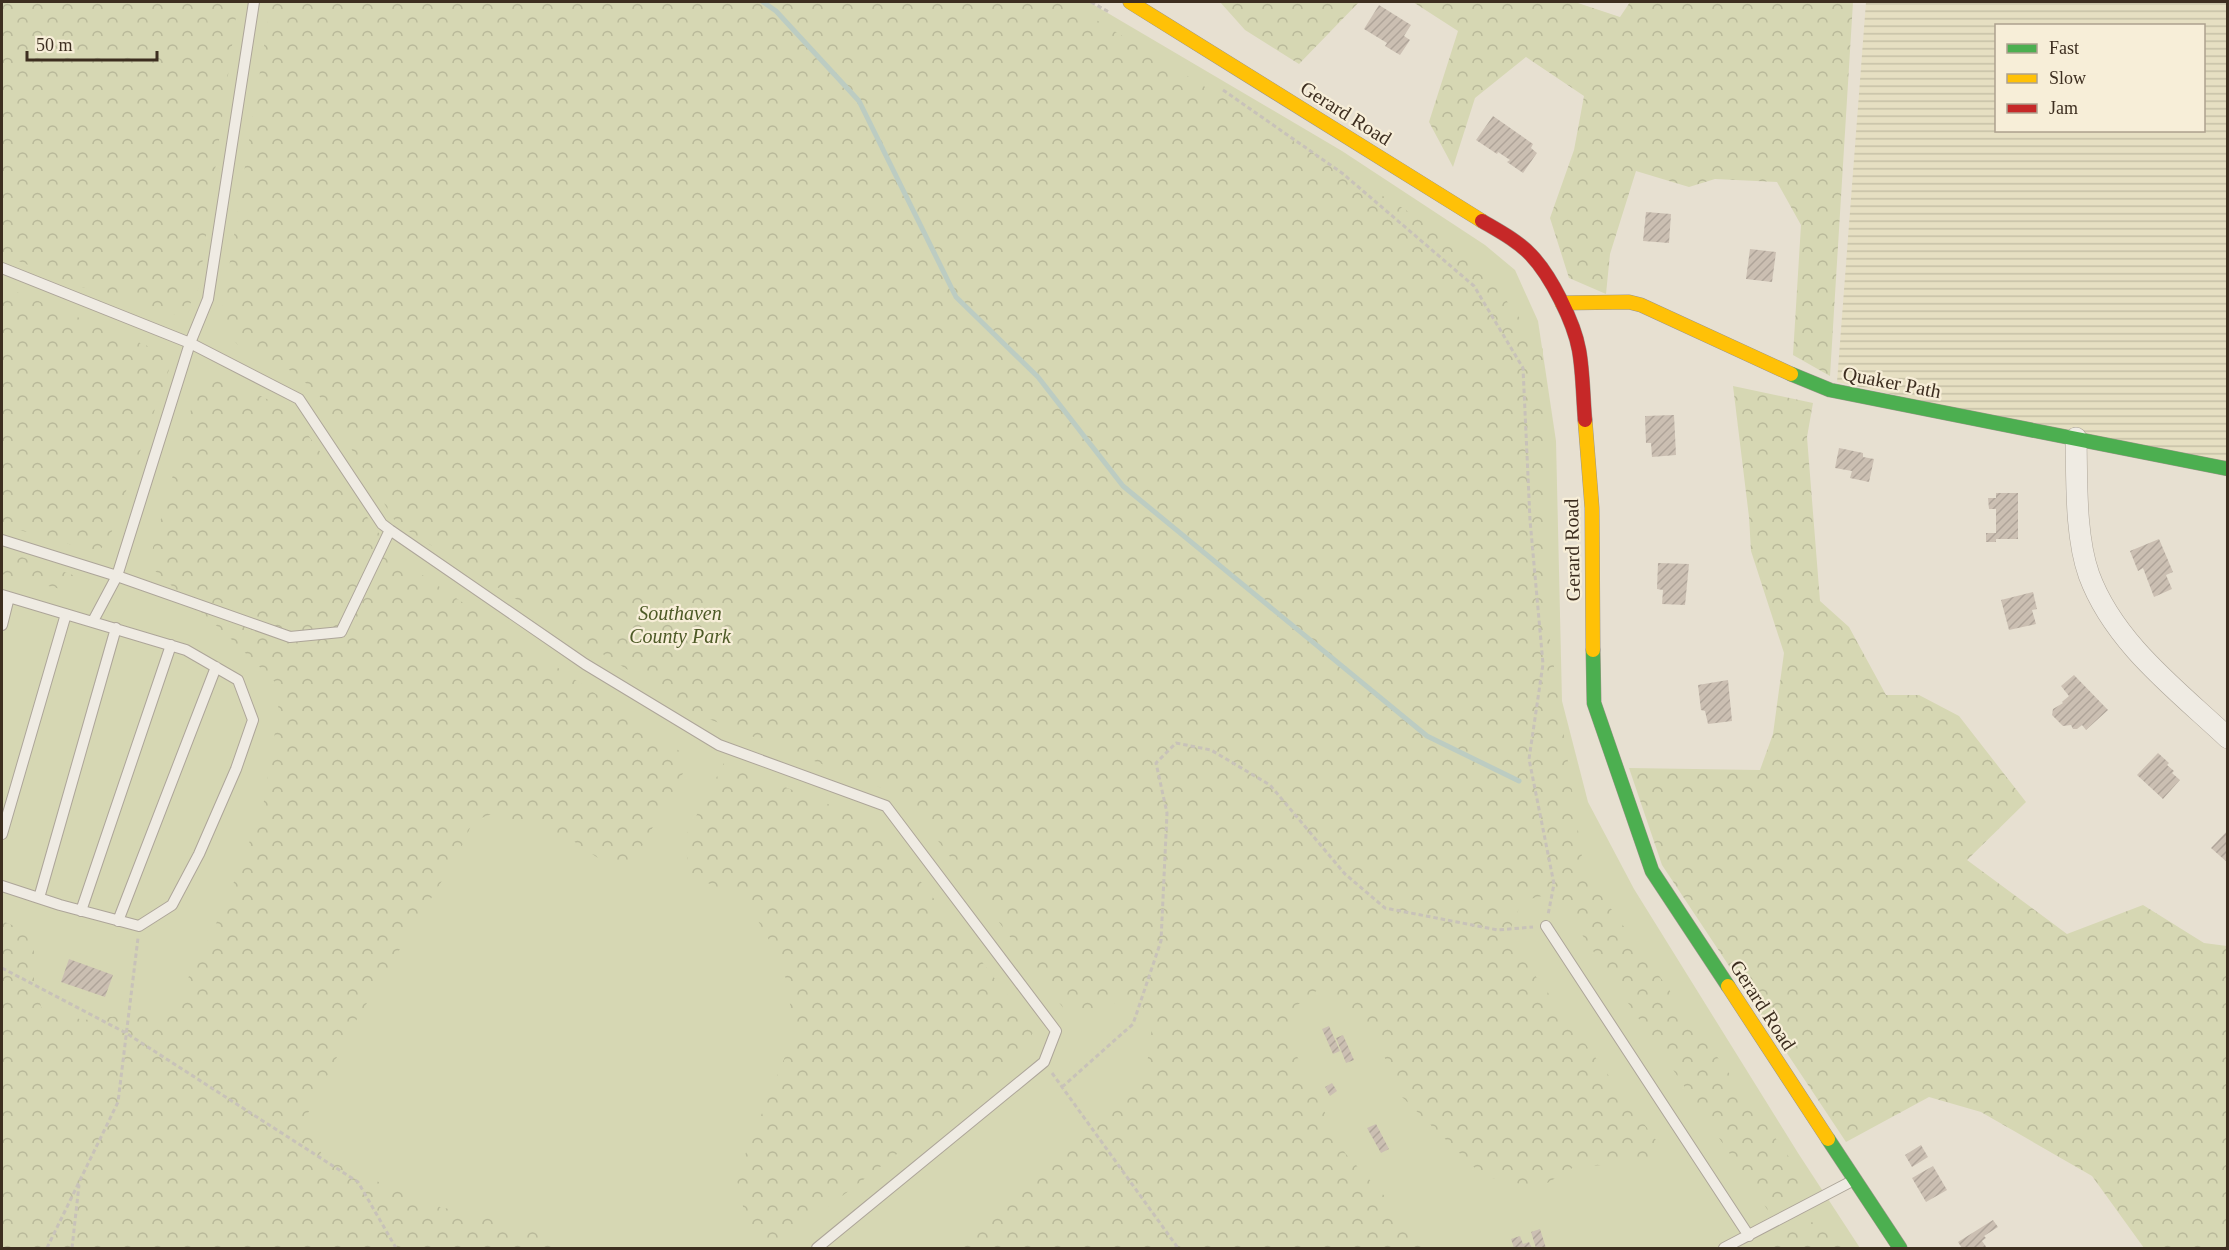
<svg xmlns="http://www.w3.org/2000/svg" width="2229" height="1250" viewBox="0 0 2229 1250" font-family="'Times New Roman',serif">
	<defs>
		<pattern id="farmland-rules" width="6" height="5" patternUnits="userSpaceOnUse" patternTransform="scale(1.5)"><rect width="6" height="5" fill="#e6dfc2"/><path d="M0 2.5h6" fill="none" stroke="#c6c0a6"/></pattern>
		<pattern id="forest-crowns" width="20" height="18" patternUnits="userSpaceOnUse" patternTransform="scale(1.5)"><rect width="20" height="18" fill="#d6d7b3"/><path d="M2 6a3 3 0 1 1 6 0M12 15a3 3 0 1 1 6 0" fill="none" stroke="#b9b99a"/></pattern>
		<pattern id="building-hatch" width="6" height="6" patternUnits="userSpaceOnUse" patternTransform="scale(1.5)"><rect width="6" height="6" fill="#cbbfb2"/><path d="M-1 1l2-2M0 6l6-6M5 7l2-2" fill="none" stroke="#afa499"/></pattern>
	</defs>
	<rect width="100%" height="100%" fill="#e7e0d1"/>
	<!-- farmland -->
	<path fill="url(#farmland-rules)" fill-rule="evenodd" d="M1866,2H2227V469L1837,382ZM1996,26H2204V130H1996Z"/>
	<!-- green -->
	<path fill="#d6d7b3" d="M2,2H1089L1342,151L1485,245L1515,270L1538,321L1556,441L1562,701L1588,802L1634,889L1798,1153L1860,1248H2Z"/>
	<!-- forest -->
	<path fill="url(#forest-crowns)" d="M2,2H238L199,287L189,306L176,315L143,303L78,286L2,254Z
		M271,2H1067L1448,236L1481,262L1503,296L1543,349V592L1584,871L1804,1178L1769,1212L1554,893L1522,901L1507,937L1667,1155L1618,1164L1574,1167L1539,1188L1483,1176L1401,1096L1375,1035L1319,989L1292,1009L1287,1036L1345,1153L1390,1202L1427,1248H961L1145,1079L1153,1020L1133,995L1082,1018L1067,1013L909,802L882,788L699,715L396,523L317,392L287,368L238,345L220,324Z
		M1220,2H1359L1299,64L1245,30Z
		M1413,2H1575L1620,17L1630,2H1853L1830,376L1793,355L1801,225L1777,182L1715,179L1689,187L1636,171L1610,254L1606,294L1569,278L1550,218L1574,150L1584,96L1526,57L1475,98L1453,167L1429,122L1458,31Z
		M2,286L167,354L171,364L108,542L97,552L2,525Z
		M216,375L290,410L396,557L691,759L635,859L611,867L569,838L495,813L473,821L459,853L354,1024L307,1115L323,1158L432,1205L538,1230L572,1248H2V921L34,934V980L42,1010L84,1020L169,1010L198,961L225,905L263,807L278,713L279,686L228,636L153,569L152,551L200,377Z
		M1733,386L1813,403L1807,437L1820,601L1849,627L1886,695H1919L1959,716L2026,802L1967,860L2067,934L2143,905L2204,943L2227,946V1248H2144L2092,1176L1981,1112L1929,1097L1846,1142L1662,865L1629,768L1760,770L1773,734L1784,653L1751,551L1749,517Z
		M2,550L84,579L64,590L2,574Z
		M724,763L876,823L1034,1030L1022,1058L777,1246L749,1232L736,1177L795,1032L783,964L746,900L692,876L683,841Z
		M1822,1218L1841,1231L1852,1248H1750Z"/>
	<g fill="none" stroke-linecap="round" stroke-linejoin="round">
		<!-- stream -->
		<path stroke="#bcccc2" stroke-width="5" d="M763,2L776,11L859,101L956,297L1038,377L1123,486L1427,736L1519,781"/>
	</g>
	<!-- building -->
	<path fill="url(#building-hatch)" d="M1379,5L1411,25L1404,36L1410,40L1400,55L1385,46L1387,43L1364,29Z
		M1493,116L1533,144L1531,148L1537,153L1523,173L1507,162L1510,160L1498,152L1497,154L1476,140Z
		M1646,212L1671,214L1669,243L1643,241Z
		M1750,249L1776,252L1772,282L1746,279Z
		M1674,415L1676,455L1652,457L1651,443H1646L1645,416Z
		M1839,448L1863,453V457L1874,459L1869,482L1850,478L1852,471L1835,468Z
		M1996,493H2018V539H1996V542H1986V533H1996V509H1989L1988,498H1996Z
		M2159,539L2173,572L2166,575L2172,589L2154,597L2143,568L2138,571L2130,551Z
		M1658,563L1689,564L1685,605L1662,604L1663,590L1657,589Z
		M2033,592L2037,609L2032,610L2036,624L2009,630L2001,600Z
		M2074,675L2108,710L2086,730L2082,725L2077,729H2073L2071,725L2063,726L2052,715L2053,709L2063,703L2062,702L2069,696L2061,686Z
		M1728,680L1732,721L1708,724L1705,711L1701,710L1698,685Z
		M2158,753L2169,763L2167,765L2174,771L2172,773L2180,780L2163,799L2137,775Z
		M2228,830V863L2211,848Z
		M69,959L113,975L105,997L61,982Z
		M1329,1026L1340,1051L1333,1054L1322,1029Z
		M1343,1035L1354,1060L1346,1063L1336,1038Z
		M1332,1083L1337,1091L1330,1096L1325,1087Z
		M1376,1124L1389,1149L1381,1153L1367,1128Z
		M1921,1145L1928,1157L1912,1167L1905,1155Z
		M1933,1166L1947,1190L1926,1202L1912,1178Z
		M1993,1220L1998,1227L1984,1236L1986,1238L1982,1241L1987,1248H1962L1958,1242Z
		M1540,1229L1546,1248H1536L1531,1232Z
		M1520,1236L1523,1244L1529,1242L1532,1248H1514L1511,1239Z"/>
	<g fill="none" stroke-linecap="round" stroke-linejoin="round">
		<defs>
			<path id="lane" d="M2,268L190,343L299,399L382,524L390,530L585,664L719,745L886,806L1056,1031L1044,1062L817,1248
				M2,540L117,576L290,637L341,632L390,530
				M2,595L186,650L238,680L253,720L236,769L199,854L172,905L139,926L60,905L2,886
				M93,621L117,576L190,343L208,299L254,2
				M2,625L9,597
				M2,834L66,614
				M39,898L116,628
				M81,911L171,645
				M118,921L216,667
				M1546,926L1749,1236
				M1724,1248L1854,1180"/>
			<path id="street" d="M2076,438C2077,480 2075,536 2089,575C2114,643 2177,690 2228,738"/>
			<path id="fast" d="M1791,374L1830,390L2228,469
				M1593,650L1594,703L1652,871L1728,986
				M1828,1139L1900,1248"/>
			<path id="slow" d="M1130,2L1482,221
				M1562,303L1629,302L1641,305L1791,374
				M1585,420L1592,508L1593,650
				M1728,986L1828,1139"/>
			<path id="jam" d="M1482,221C1499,231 1518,241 1531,255C1551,276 1574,322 1579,350C1583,372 1583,397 1585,420"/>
		</defs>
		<!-- lane casing -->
		<use href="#lane" stroke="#ada599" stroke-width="12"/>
		<!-- street casing -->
		<use href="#street" stroke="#ada599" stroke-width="22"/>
		<!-- fast casing -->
		<use href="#fast" stroke="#9c958a" stroke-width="15"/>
		<!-- slow casing -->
		<use href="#slow" stroke="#9c958a" stroke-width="15"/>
		<!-- jam casing -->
		<use href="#jam" stroke="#9c958a" stroke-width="15"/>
		<!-- path -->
		<path stroke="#c8c2b9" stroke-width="3" stroke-dasharray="4.5 3" stroke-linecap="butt" d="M1091,2L1109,12
			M1223,90L1342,173L1474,286L1523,368L1530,520L1543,664L1529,759L1554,884L1548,915
			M2,968L126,1033L358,1182L396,1248
			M1052,1073L1178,1248
			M1062,1087L1133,1024L1161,941L1167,813L1156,763L1176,743L1211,750L1270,785L1345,874L1385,908L1498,930L1533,927
			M47,1248L118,1102L138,938
			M72,1248L79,1185"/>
		<!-- lane -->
		<use href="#lane" stroke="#efebe3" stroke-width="10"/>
		<!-- street -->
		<use href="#street" stroke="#efebe3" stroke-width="21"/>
		<!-- fast -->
		<use href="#fast" stroke="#4caf50" stroke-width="14"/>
		<!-- slow -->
		<use href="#slow" stroke="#ffc107" stroke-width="14"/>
		<!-- jam -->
		<use href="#jam" stroke="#c62828" stroke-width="14"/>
	</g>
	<g text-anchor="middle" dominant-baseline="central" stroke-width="4.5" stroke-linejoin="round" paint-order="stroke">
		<!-- street labels -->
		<g font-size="20" fill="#3d2e20" stroke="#f7eed8">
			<text transform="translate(1346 113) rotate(32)">Gerard Road</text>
			<text transform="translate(1892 382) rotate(11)">Quaker Path</text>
			<text transform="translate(1572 550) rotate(-91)">Gerard Road</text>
			<text transform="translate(1763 1005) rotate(57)">Gerard Road</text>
		</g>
		<!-- park labels -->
		<g font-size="20" font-style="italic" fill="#4d5a26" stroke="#f7eed8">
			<text x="680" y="613">Southaven<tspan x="680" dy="23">County Park</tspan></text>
		</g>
	</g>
	<!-- border -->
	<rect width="2229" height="1250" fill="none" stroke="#3d2e20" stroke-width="6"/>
	<!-- legend -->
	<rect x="1995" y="24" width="210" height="108" fill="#f7eed8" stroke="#ada18e" stroke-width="1.5"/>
	<rect x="2007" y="44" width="30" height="9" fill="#4caf50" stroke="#ada18e" stroke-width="1.5"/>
	<text x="2049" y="54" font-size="18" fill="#3d2e20">Fast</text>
	<rect x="2007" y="74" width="30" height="9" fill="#ffc107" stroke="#ada18e" stroke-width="1.5"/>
	<text x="2049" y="84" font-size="18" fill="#3d2e20">Slow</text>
	<rect x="2007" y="104" width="30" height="9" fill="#c62828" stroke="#ada18e" stroke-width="1.5"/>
	<text x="2049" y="114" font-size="18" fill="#3d2e20">Jam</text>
	<!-- scale -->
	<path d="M27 51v9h130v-9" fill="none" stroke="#3d2e20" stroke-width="3"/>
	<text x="36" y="51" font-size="18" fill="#3d2e20" stroke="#f7eed8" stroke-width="4.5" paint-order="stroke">50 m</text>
</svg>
